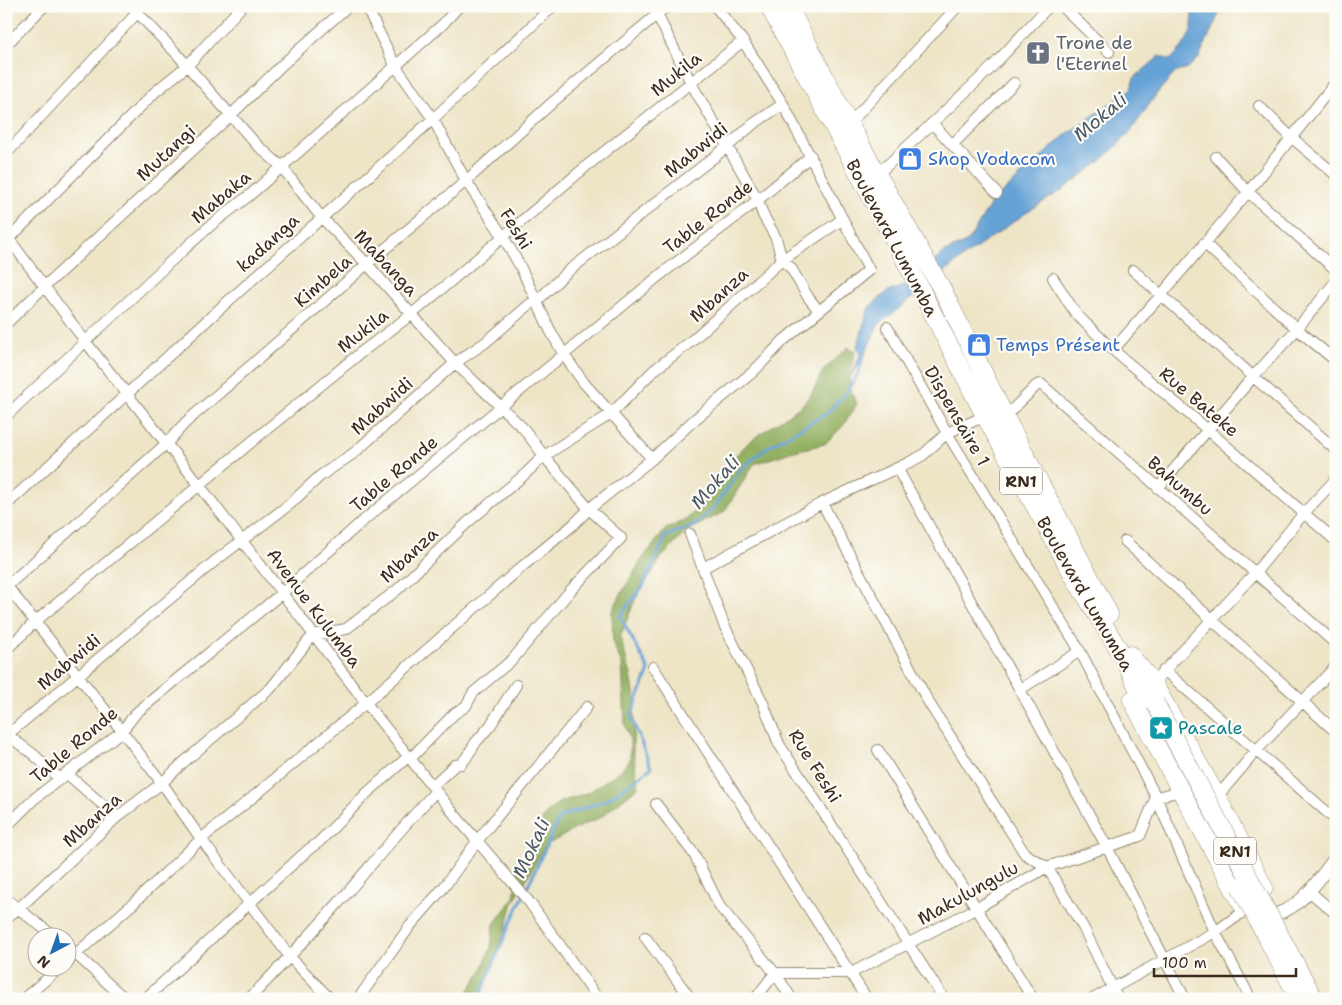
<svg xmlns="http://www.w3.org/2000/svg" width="1342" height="1005" viewBox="0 0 1342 1005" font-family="'Shantell Sans',sans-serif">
	<rect width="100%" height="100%" fill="#fdfcf7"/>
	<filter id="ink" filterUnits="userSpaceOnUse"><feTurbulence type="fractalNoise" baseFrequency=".02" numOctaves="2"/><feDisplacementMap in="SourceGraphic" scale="10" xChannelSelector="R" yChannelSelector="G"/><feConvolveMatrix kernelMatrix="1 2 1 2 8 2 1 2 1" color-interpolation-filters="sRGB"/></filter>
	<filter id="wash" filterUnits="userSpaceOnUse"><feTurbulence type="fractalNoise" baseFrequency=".0096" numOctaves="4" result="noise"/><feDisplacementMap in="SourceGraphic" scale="20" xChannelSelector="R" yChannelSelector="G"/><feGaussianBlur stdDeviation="1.12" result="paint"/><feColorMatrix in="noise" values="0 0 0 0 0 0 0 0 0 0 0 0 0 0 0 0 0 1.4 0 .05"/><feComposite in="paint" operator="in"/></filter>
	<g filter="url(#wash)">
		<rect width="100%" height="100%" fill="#eee5c7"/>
		<!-- forest -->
		<path fill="#93b062" stroke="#676d40" d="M848,347L855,352C850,374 845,383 857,404L843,426L825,444L794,451L754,464L724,512L688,530L661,558L635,600L620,637L631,675L635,698L633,749L638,787L601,817L577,828L545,846L513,903L505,931L480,999H463L481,972L491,947L494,924L514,897L519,868L545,815L558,803L589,792L620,771L630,760V740L625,725L622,664L613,644L612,611L621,594L642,559L666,529L686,520L697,509L716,475L750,441L801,406L812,393L823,371Z"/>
		<!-- water -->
		<path fill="#65a2d6" stroke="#50667a" d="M1189,6H1221V9L1199,58L1188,68L1175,73L1158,92L1128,135L1102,160L1062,190L1026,213L961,259L878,325L865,354L851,376L861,353L857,347L869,307L887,292L911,283L943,253L968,241L992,202L1064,136L1131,89L1134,78L1160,56L1170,60C1185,46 1199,27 1189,6Z"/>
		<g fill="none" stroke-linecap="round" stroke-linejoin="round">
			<!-- stream -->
			<path stroke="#65a2d6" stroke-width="3" d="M479,999L510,924L560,817L607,800L651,768L631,716L649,670L620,616L643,586L666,536L695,525L713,509L741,469L766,448L827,413L846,393L859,372L863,356"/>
		</g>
	</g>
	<g filter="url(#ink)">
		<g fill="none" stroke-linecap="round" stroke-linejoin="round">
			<defs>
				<path id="minor" d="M131,6L177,54L256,144L281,166L321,217L367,264L455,363L524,429L544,456L589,509L621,538L570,591L513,659L473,693L466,706L454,714L410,759
					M366,6L395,65L433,119L466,181L504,238L520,266L550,330L564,355L584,383L652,459
					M653,6L691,83L758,200L763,215L776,238L782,260L791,268L808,297L819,311
					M1062,6L1109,52
					M6,45L44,6
					M1259,106L1291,137L1336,175
					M932,123L997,193
					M849,124L958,6
					M952,145L1014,83
					M6,154L137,13
					M1216,157L1248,192L1336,270
					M877,175L991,68L1049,6
					M6,235L85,341L200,486L366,703L455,815L530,903L598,999
					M6,242L155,92L187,66L242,6
					M1204,243L1297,329L1336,361
					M1133,270L1336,450
					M1053,278L1076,314L1113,350L1208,430L1336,541
					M6,324L45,286L231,115L283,64L348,6
					M887,327L947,433L1080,651L1156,797L1215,932L1251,999
					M1113,350L1162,294L1248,192L1336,82
					M6,416L170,262L211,225L250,195L443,24L459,6
					M1005,417L1037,385L1041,384L1336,644
					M897,468L1107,847L1185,999
					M1158,488L1253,377L1297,329L1336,281
					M822,503L929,703L1025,854L1047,867L1083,927L1118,999
					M6,505L225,304L433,119L553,6
					M690,534L724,625L763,703L779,744L944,999
					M1125,541L1336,732
					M703,568L822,503L910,462L923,455L947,433L985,416
					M6,585L122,731L162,783L201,839L290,957L330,999
					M6,587L167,443L185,423L367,264L466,181L554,101L667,6
					M6,650L36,621L261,434L363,351L412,314L589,164L743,41
					M653,667L867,999
					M1164,670L1336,820
					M1153,683L1255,573L1304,513L1336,479
					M1021,689L1080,651
					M6,734L33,754L59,778
					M6,736L215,561L290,504L320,476L354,453L455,363L486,342L530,304L537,301L566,273L727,147L752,125L783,104
					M878,750L1033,999
					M66,773L117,817
					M432,786L455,765L461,764L466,758L476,742L490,726L516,685
					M1217,797L1256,751L1336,666
					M656,804L694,854L720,907L775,973L792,999
					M6,827L34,799L122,731L136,713L282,593L358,525L660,275L758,200L811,156
					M1309,891L1336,914
					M6,899L56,938
					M6,918L19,908L117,817L162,783L184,762L271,688L313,635L346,629L397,590L468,522L523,476L544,456L611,414L653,371L689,343L782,260L843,219
					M645,937L691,999
					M68,947L125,999
					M68,961L136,901L201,839L247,802L366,703L524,565L573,525L589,509L652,459L694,420L753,372L784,340L869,270L783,104L743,41L715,6
					M23,999L60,968
					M145,999L308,850L319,842L367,793L409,756
					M249,999C283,964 316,929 348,892C377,858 405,824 436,791
					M358,999L410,926L444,887L477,841L587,707
					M755,999L775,973H851L977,908L1047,867L1140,836L1156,797L1182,791
					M1093,999L1215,932L1246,910"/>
				<path id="tertiary" d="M1263,913C1268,913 1275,915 1279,913C1304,905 1320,877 1336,857"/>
				<path id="trunk" d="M769,6L919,286L985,416L1076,580L1124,658L1147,708
					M788,6L849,124L943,291L1005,417L1109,614
					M1130,655L1153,683L1217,797L1264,888
					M1132,700L1242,904"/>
			</defs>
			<!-- minor casing -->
			<use href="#minor" stroke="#948872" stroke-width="12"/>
			<!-- tertiary casing -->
			<use href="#tertiary" stroke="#948872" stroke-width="14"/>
			<!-- trunk casing -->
			<use href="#trunk" stroke="#948872" stroke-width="19"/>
			<!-- minor -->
			<use href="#minor" stroke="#fff" stroke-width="10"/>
			<!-- tertiary -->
			<use href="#tertiary" stroke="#fff" stroke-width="12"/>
			<!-- trunk -->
			<use href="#trunk" stroke="#fff" stroke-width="18"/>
			<defs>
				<path id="trunk-bridge" d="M1155,703L1314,999
					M1240,886L1299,999"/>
			</defs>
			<!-- trunk-bridge casing -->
			<use href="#trunk-bridge" stroke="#948872" stroke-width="19" stroke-linecap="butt"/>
			<!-- trunk-bridge -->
			<use href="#trunk-bridge" stroke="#fff" stroke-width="18"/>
		</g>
	</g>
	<!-- icons -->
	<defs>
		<symbol id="church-square" viewBox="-11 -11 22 22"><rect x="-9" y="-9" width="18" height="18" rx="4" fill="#6b7280" stroke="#fdfcf7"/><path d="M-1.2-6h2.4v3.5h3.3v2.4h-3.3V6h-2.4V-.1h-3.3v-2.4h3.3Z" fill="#fff"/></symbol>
		<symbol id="shop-square" viewBox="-11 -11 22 22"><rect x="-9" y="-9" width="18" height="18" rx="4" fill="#3f7fe0" stroke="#fdfcf7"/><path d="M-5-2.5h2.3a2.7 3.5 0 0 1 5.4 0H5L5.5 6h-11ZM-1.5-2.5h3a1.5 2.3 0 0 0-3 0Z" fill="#fff"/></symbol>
		<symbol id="sight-square" viewBox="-11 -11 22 22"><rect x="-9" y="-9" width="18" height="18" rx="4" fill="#0f9aa8" stroke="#fdfcf7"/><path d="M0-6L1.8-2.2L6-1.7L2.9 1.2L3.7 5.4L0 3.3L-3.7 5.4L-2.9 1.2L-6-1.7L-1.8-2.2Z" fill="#fff"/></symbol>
	</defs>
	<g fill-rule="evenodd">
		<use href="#church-square" x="1024" y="39" width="28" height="28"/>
		<use href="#shop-square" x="896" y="145" width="28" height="28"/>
		<use href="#shop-square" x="965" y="331" width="28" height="28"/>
		<use href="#sight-square" x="1147" y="714" width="28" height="28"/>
	</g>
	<g text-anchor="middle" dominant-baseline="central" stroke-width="4.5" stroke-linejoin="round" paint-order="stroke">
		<!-- shield labels -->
		<g fill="#fdfcf7" stroke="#75695f" stroke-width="1">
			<rect x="1000" y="467.5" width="42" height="27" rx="4"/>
			<rect x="1214" y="837.5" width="42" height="27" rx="4"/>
		</g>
		<g font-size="16" font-weight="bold" fill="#3b2a1e">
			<text x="1021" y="481">RN1</text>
			<text x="1235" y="851">RN1</text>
		</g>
		<!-- worship labels -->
		<g font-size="18" fill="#5b616d" stroke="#fdfcf7" text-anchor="start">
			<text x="1056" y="43">Trone de<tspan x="1056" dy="21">l'Eternel</tspan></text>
		</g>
		<!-- street labels -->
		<g font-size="18" fill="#3b2a1e" stroke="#fdfcf7">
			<text transform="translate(676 74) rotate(-39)">Mukila</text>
			<text transform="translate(696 150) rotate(-39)">Mabwidi</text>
			<text transform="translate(166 153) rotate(-43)">Mutangi</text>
			<text transform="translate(221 197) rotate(-40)">Mabaka</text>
			<text transform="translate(708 217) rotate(-38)">Table Ronde</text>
			<text transform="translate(516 229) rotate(58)">Feshi</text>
			<text transform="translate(892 238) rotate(62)">Boulevard Lumumba</text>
			<text transform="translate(268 243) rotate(-42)">kadanga</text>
			<text transform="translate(386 263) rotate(47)">Mabanga</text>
			<text transform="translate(323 281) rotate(-41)">Kimbela</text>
			<text transform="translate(719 295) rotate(-42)">Mbanza</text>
			<text transform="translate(363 331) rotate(-38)">Mukila</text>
			<text transform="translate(1199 402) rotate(40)">Rue Bateke</text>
			<text transform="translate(382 406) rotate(-42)">Mabwidi</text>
			<text transform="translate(957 416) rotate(60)">Dispensaire 1</text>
			<text transform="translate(394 474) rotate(-40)">Table Ronde</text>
			<text transform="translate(1180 486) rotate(41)">Bahumbu</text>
			<text transform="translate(409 555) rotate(-43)">Mbanza</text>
			<text transform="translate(1085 594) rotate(60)">Boulevard Lumumba</text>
			<text transform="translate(314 608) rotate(53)">Avenue Kulumba</text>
			<text transform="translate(69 662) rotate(-40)">Mabwidi</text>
			<text transform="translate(74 745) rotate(-40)">Table Ronde</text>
			<text transform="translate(815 766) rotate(58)">Rue Feshi</text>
			<text transform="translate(92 820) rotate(-42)">Mbanza</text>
			<text transform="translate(968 893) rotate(-29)">Makulungulu</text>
		</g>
		<!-- shop labels -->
		<g font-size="18" fill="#366cbe" stroke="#fdfcf7" text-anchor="start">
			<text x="928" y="159">Shop Vodacom</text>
			<text x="996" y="345">Temps Présent</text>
		</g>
		<!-- culture labels -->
		<g font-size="18" fill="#0d838f" stroke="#fdfcf7" text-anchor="start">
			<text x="1178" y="728">Pascale</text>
		</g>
		<!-- water labels -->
		<g font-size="19" font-style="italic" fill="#4c5a68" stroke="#fdfcf7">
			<text transform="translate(1100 117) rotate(-40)">Mokali</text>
			<text transform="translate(715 482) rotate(-49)">Mokali</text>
			<text transform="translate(531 848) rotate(-65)">Mokali</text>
		</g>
	</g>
	<!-- margin -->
	<rect width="1342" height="1005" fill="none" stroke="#fdfcf7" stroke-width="25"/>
	<!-- north arrow -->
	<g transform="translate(52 952) rotate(221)"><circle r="24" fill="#fdfcf7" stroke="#afa8a0"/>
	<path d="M0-4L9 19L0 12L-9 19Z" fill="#1f6fb2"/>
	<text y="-8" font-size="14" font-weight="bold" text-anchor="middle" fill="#3b2a1e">N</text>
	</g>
	<!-- scale -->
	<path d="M1154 968v8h142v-8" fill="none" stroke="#3b2a1e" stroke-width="2.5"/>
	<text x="1162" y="968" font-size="15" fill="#3b2a1e" stroke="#fdfcf7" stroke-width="4" paint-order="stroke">100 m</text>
</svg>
